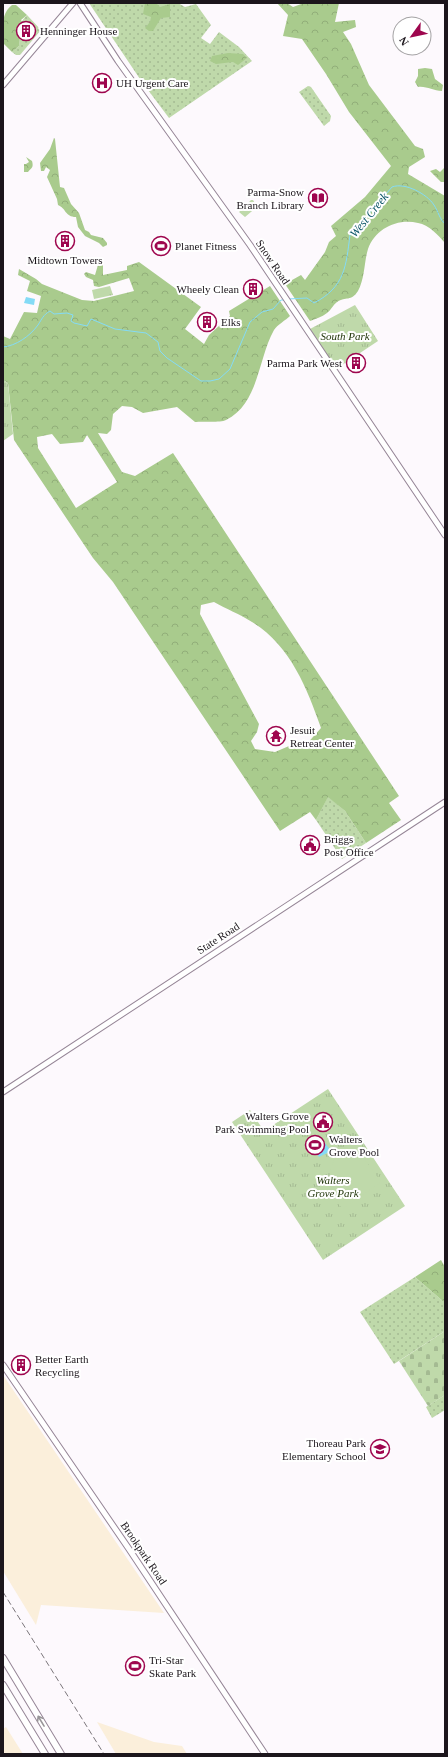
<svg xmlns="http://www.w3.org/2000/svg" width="448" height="1757" viewBox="0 0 448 1757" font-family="Georgia,serif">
	<defs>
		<pattern id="grass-dots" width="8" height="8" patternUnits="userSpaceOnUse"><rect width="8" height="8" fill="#bfd9aa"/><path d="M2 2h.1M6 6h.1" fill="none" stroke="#a4ba92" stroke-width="1.8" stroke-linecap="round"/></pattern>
		<pattern id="forest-crowns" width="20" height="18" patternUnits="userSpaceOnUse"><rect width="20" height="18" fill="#a9cb8d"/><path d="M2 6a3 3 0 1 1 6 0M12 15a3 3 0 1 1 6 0" fill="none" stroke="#91ae79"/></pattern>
		<pattern id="cemetery-stones" width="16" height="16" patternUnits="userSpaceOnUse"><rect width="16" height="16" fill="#bfd9aa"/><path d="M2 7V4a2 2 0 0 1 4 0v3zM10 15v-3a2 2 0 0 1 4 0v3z" fill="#a4ba92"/></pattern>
		<pattern id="park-tufts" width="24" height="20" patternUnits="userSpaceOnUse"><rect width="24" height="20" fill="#bfd9aa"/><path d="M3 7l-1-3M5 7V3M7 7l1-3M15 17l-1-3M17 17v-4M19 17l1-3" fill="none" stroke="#a4ba92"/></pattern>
	</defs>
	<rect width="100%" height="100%" fill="#fdf9fd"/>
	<!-- industrial -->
	<path fill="#fbefdb" d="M3,1375L164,1613L41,1605L36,1625L3,1571Z
		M97,1722L154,1742L182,1746L187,1754H116Z
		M6,1727L23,1754H3V1729Z"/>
	<!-- grass -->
	<path fill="url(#grass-dots)" d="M89,3H178L185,7L196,4L211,25L201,38L210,44L219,32L239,47L252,61L169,118L142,82Z
		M27,15L41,30L20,55H16L12,52L19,46C21,34 17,24 27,15Z
		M308,86L311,87L331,116L330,121L324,126L299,92Z
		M328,796L345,811L366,843L342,859L316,820Z
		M415,1277L445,1303V1331L394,1364L360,1312Z
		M445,1395V1410L432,1418L426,1407Z"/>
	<!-- forest -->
	<path fill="url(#forest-crowns)" fill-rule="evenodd" d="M145,3H156L160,7L170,4V17L161,18L153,31H149L145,28L150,22L151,17L143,14Z
		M277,3H287L293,7L304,3H339L335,22L355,20L356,27L343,32L351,44L369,85L415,146L423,149L425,157L409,167L408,174L445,196V243C438,235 429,225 418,223C397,218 375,229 368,249C364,262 365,278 358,291C351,302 346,296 337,302C333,305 331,310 327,313C322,317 315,319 310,321L285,284L301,275L305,280L325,252L329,242L336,236L331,226L365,197L391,166L349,112L326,74L302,39L283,36L288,15Z
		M12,5H16L27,15L21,20L24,25L19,31L20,37L19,46L12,52L3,43C3,30 0,14 12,5Z
		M228,53L243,54L247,58L238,65L233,62L216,64L210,61L212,56Z
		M425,68L432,69L435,79L443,85L442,91C433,91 427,86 418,87L415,82L418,76V69Z
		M54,138L55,139L60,187L64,188L71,204L79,213L85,230L89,232L91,235L103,238L107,243V245L103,247L99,243L85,236L78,227L76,217C65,217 66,208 58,205L57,199L47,177L50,170L46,167L44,171H41L40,163L50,149Z
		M26,157L32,161C34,168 31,168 28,172H24V164H26L29,162Z
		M445,167L444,182H441L430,171L436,169L440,172Z
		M100,258L103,261V275L127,270V266L139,262L201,307L185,329L204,344L209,335L230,316L229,311L270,286L290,316C286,320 277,325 274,330C258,358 259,404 226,420C220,423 203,421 195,422L177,407L143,413L132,407L122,406L113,414L111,430L107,434L98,433L122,472L135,476L173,453L399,796L389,803L401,820L366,843L345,811L328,797L316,820L310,812L280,831L113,582L93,558L14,440L8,383L3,380V336L10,339L24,312L37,313L41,296L27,291L30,281L18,275L19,269L36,279L42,284L82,300L94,301L134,291L129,278L99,287L94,286L93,280L86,277L84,274L86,272L95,275ZM52,434L60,444L83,442L87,435L117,482L76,508L38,448L37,437ZM214,602C226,609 240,614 252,622C290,645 307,688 321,728L304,747L289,746L275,752L255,749L251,741L257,732L259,724L200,614L201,605Z
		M441,1260L445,1267V1303L415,1277Z"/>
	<!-- cemetery -->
	<path fill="url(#cemetery-stones)" d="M445,1331V1395L428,1406L399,1361Z"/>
	<!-- park -->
	<path fill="url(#park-tufts)" d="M110,286L113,295L94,299L92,290Z
		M355,305L378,341L336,369L310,329Z
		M3,380L8,383L13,434L3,441Z
		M328,1089L405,1206L323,1260L232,1122L250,1110L264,1131Z"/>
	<!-- garden -->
	<path fill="#bfd9aa" d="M251,200H253L257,207L245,217L239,212Z
		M352,1142L381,1182L343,1209C322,1187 326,1158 352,1142Z"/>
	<!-- water -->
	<path fill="#84dbf6" d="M26,297L35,299L34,305L24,303Z
		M325,1143L331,1151L319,1157L315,1152Z"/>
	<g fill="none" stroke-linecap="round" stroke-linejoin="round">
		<!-- stream -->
		<path stroke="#84dbf6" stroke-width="1" d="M288,299L307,298L314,303C345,287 346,266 350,235L363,224L368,215L392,187C405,182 427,194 434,205C438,211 440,220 445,224
			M3,347C16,346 30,336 38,325C42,319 43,315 50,311L54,314L67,313L73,315L71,321L74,323L87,326L91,319L115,329L146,333L158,342L160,351L167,358L201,381H210L219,379L230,369L250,322L262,312L273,309L281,300H285"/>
		<defs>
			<path id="major" d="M80,3L118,61L250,245L445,535
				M3,85L73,3
				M3,1092L445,802
				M3,1365L129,1549L265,1754"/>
			<path id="highway" d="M3,1658L61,1754
				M3,1685L45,1754"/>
		</defs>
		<!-- major casing -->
		<use href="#major" stroke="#968697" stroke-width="7"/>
		<!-- highway casing -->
		<use href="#highway" stroke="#968697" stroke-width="8"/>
		<!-- major -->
		<use href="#major" stroke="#fff" stroke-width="5"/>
		<!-- highway -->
		<use href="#highway" stroke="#fff" stroke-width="6"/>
		<!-- rail -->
		<path stroke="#7b767b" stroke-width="1" stroke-dasharray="6 3" stroke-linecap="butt" d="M3,1592L104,1754"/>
	</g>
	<!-- one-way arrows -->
	<defs><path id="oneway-shaft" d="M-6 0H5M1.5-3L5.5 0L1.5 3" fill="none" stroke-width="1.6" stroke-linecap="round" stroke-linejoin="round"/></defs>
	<use stroke="#999699" href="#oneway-shaft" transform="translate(41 1721) rotate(-121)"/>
	<!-- icons -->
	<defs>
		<symbol id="building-ring" viewBox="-11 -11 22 22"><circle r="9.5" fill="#fff" stroke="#9e064e" stroke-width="1.5"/><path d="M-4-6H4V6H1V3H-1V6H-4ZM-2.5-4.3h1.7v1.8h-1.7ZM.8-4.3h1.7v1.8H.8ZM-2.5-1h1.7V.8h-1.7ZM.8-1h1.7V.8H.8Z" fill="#9e064e"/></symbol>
		<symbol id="hospital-ring" viewBox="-11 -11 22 22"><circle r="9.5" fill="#fff" stroke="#9e064e" stroke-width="1.5"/><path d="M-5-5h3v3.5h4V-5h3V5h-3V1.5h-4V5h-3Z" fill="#9e064e"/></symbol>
		<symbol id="library-ring" viewBox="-11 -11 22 22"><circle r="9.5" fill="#fff" stroke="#9e064e" stroke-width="1.5"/><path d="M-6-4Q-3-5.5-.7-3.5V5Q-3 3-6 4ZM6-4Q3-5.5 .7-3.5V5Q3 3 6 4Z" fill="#9e064e"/></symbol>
		<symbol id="stadium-ring" viewBox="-11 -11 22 22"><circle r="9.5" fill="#fff" stroke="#9e064e" stroke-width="1.5"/><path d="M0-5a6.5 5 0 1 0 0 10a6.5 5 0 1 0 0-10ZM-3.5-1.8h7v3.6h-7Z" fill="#9e064e"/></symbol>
		<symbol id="temple-ring" viewBox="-11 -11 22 22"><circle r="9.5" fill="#fff" stroke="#9e064e" stroke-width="1.5"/><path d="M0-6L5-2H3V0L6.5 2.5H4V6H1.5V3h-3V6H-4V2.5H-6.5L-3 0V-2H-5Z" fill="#9e064e"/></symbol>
		<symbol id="civic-ring" viewBox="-11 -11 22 22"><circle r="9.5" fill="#fff" stroke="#9e064e" stroke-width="1.5"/><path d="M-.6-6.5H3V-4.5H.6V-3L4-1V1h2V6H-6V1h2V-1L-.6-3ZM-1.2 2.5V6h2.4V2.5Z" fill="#9e064e"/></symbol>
		<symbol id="school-ring" viewBox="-11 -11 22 22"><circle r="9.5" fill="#fff" stroke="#9e064e" stroke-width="1.5"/><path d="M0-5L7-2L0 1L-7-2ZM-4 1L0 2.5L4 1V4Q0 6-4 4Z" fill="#9e064e"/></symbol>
	</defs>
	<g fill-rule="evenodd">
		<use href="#building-ring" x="15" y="20" width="22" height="22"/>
		<use href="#hospital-ring" x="91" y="72" width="22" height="22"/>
		<use href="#library-ring" x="307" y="187" width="22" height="22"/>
		<use href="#building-ring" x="54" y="230" width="22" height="22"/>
		<use href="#stadium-ring" x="150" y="235" width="22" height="22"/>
		<use href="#building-ring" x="242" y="278" width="22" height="22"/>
		<use href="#building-ring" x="196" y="311" width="22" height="22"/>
		<use href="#building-ring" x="345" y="352" width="22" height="22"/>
		<use href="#temple-ring" x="265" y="725" width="22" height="22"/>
		<use href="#civic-ring" x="299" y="834" width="22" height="22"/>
		<use href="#civic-ring" x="312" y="1111" width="22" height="22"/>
		<use href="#stadium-ring" x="304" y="1134" width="22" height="22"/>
		<use href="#building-ring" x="10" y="1354" width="22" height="22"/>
		<use href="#school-ring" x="369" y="1438" width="22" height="22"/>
		<use href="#stadium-ring" x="124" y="1655" width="22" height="22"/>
	</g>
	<g text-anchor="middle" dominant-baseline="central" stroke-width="4" stroke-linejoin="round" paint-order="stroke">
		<!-- poi labels -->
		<g font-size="11" fill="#1c161c" stroke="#fff" text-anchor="start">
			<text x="40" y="31">Henninger House</text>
			<text x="116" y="83">UH Urgent Care</text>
			<text x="304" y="192" text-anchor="end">Parma-Snow<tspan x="304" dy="13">Branch Library</tspan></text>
			<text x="175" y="246">Planet Fitness</text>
			<text x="65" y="260" text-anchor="middle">Midtown Towers</text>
			<text x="239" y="289" text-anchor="end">Wheely Clean</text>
			<text x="221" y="322">Elks</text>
			<text x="342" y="363" text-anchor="end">Parma Park West</text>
			<text x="290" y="730">Jesuit<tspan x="290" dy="13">Retreat Center</tspan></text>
			<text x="324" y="839">Briggs<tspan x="324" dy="13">Post Office</tspan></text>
			<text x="309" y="1116" text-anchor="end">Walters Grove<tspan x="309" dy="13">Park Swimming Pool</tspan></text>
			<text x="329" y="1139">Walters<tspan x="329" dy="13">Grove Pool</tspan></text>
			<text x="35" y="1359">Better Earth<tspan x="35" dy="13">Recycling</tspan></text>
			<text x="366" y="1443" text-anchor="end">Thoreau Park<tspan x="366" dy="13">Elementary School</tspan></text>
			<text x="149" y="1660">Tri-Star<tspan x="149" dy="13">Skate Park</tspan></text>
		</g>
		<!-- street labels -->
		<g font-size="11" fill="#1c161c" stroke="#fff">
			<text transform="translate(273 262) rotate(56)">Snow Road</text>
			<text transform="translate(218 938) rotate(-33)">State Road</text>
			<text transform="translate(144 1553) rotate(56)">Brookpark Road</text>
		</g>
		<!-- park labels -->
		<g font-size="11" font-style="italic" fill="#1c3104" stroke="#fff">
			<text x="345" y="336">South Park</text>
			<text x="333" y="1180">Walters<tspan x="333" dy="13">Grove Park</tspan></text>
		</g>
		<!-- water labels -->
		<g font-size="12" font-style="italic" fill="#0d576a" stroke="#fff">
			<text transform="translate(369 215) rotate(-51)">West Creek</text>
		</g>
	</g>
	<!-- border -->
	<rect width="448" height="1757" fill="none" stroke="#1c161c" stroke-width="8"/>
	<!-- north arrow -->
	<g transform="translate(412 36) rotate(237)"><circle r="19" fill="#ffffff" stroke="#a4a2a4"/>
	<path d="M0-3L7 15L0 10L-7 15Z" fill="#9e064e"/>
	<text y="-6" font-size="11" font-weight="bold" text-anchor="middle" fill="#1c161c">N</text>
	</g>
</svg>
